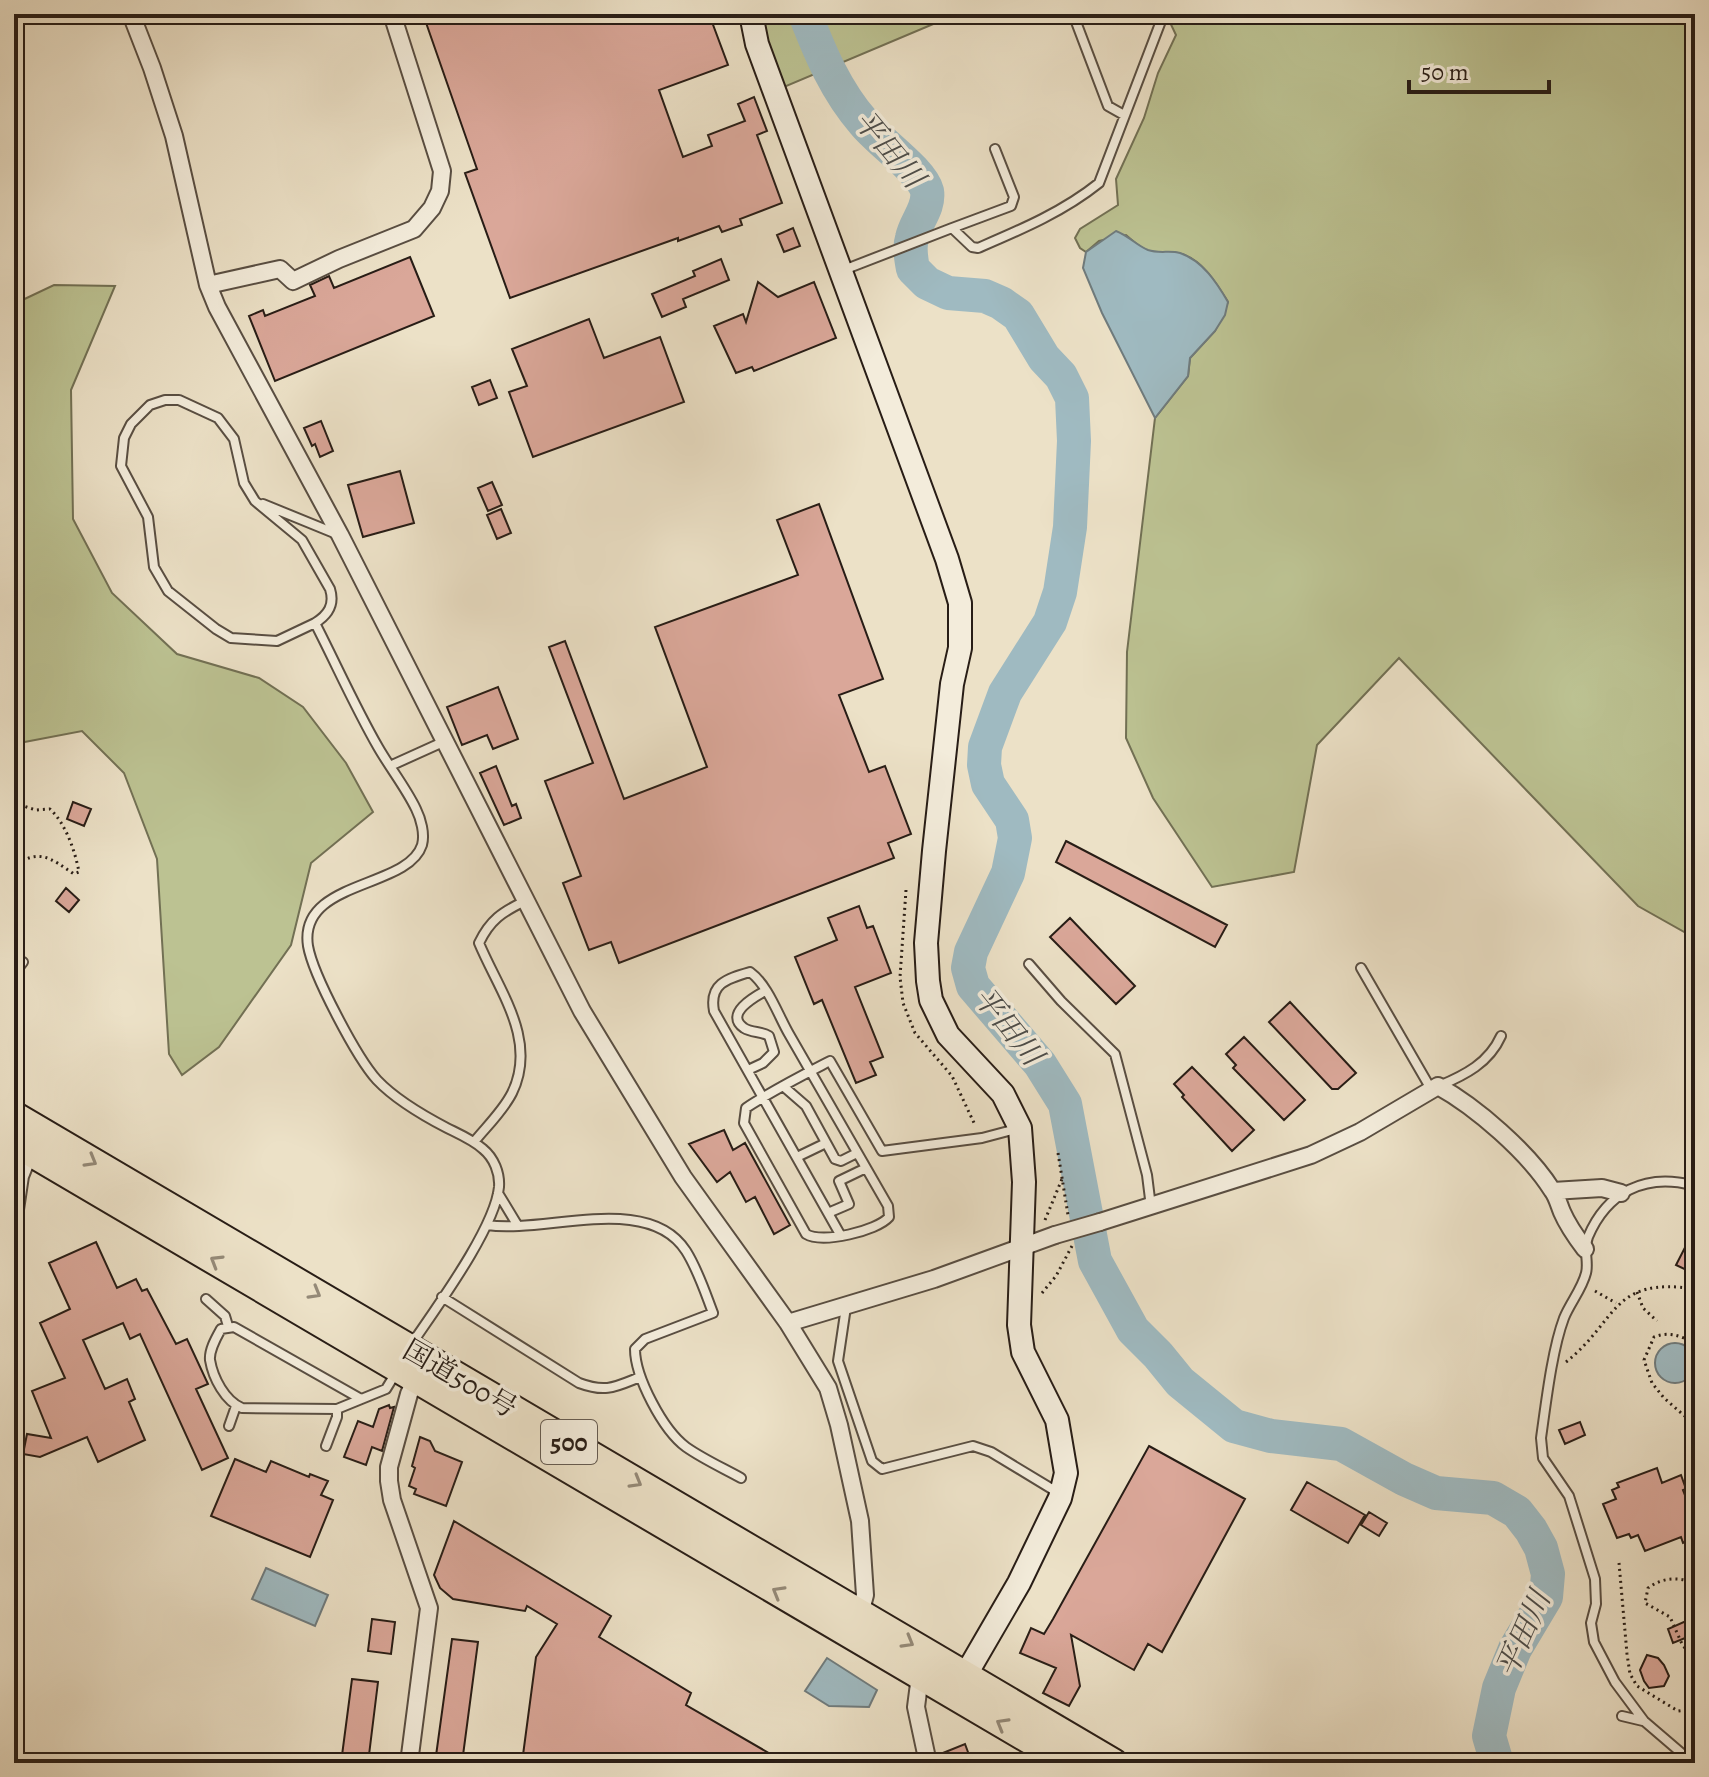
<svg xmlns="http://www.w3.org/2000/svg" width="1709" height="1777" viewBox="0 0 1709 1777" font-family="Alegreya,'Noto Serif JP',serif">
	<rect width="100%" height="100%" fill="#ece1c7"/>
	<filter id="stains"><feTurbulence type="fractalNoise" baseFrequency=".0025" numOctaves="4"/><feColorMatrix values="0 0 0 0 .2 0 0 0 0 .09 0 0 0 0 .02 0 0 0 .5 -.17"/></filter>
	<radialGradient id="worn" r=".72"><stop offset=".6" stop-color="#630" stop-opacity="0"/><stop offset="1" stop-color="#630" stop-opacity=".3"/></radialGradient>
	<!-- green -->
	<path fill="#bcc292" stroke="#727054" stroke-width="2" d="M761,14H957L784,87L762,31Z
		M1166,14H1695V938L1638,906L1399,658L1317,745L1294,872L1212,887L1153,798L1126,738L1127,652L1155,418L1188,376L1190,358L1215,331L1228,302C1217,284 1202,258 1178,253C1172,251 1165,255 1159,254C1145,252 1135,243 1126,235L1099,241L1086,252L1080,248L1075,238L1080,229L1118,205L1116,179L1144,118L1158,73L1176,35Z
		M54,285L115,286L71,390L73,519L112,593L177,654L259,678L303,707L346,763L373,812L311,863L291,945L219,1047L182,1075L169,1054L157,859L124,773L82,731L14,744V304Z"/>
	<!-- water -->
	<path fill="#9fbac1" stroke="#6f7b7d" stroke-width="2" d="M1116,231C1129,236 1136,245 1148,250C1159,254 1170,250 1180,253C1203,261 1217,283 1228,302L1225,315L1215,331L1190,358L1188,376L1155,418L1102,313L1083,268L1086,252Z
		M1655 1363a20 20 0 1 1 40 0a20 20 0 1 1-40 0Z
		M266,1568L328,1595L315,1626L252,1599Z
		M827,1658L877,1690L869,1707L829,1706L805,1691Z"/>
	<g fill="none" stroke-linecap="round" stroke-linejoin="round">
		<!-- river -->
		<path stroke="#9fbac1" stroke-width="34" d="M805,14C820,53 836,91 864,123C879,142 922,171 927,191C930,208 915,222 912,238C909,248 911,258 913,269L927,283L948,293L985,296L1001,303L1018,315L1044,358L1061,376L1072,398L1074,441L1070,527L1060,592L1050,622L1005,693L985,747L984,765L988,784L1012,820L1015,838L1008,873L971,952L968,968L973,986L1040,1064L1065,1104L1095,1261L1133,1330L1158,1355L1180,1382L1234,1426L1271,1436L1341,1444L1404,1479L1436,1493L1493,1498L1517,1512L1531,1530L1541,1548L1548,1574L1546,1597L1515,1649L1499,1688L1489,1736L1497,1763"/>
	</g>
	<!-- building -->
	<path fill="#daa799" stroke="#281d16" stroke-width="2" d="M423,14H709L728,65L659,90L683,157L712,146L708,135L745,121L738,104L754,97L767,131L757,135L782,203L740,219L742,225L722,232L719,226L678,241V238L510,298L465,173L477,169Z
		M793,228L800,246L784,252L777,235Z
		M410,257L434,316L275,381L249,316L263,310L265,316L315,296L310,285L329,276L334,288Z
		M721,259L729,280L683,299L686,307L662,317L652,294L695,276L693,271Z
		M758,282L778,297L814,282L836,338L754,371L752,367L736,373L714,326L743,314L746,322Z
		M589,319L604,358L660,337L684,402L533,457L509,392L527,386L512,349Z
		M490,380L497,398L479,405L472,387Z
		M321,421L333,451L320,457L315,444L312,446L304,428Z
		M400,471L414,523L363,537L348,485Z
		M492,482L502,505L488,511L478,488Z
		M819,504L883,679L839,695L869,772L885,766L911,834L888,843L894,858L619,963L611,942L589,950L563,883L581,876L545,781L593,763L549,647L565,641L624,799L707,767L655,627L798,575L777,520Z
		M501,509L511,533L497,539L487,515Z
		M498,687L518,739L493,749L487,735L462,745L447,707Z
		M496,766L512,806L516,804L521,818L504,825L480,773Z
		M73,802L91,809L84,826L67,819Z
		M1066,841L1227,925L1215,947L1056,862Z
		M66,888L79,900L69,912L56,901Z
		M859,906L867,928L873,926L891,973L855,987L883,1057L870,1062L876,1075L856,1083L822,1000L814,1004L795,957L837,940L828,918Z
		M1070,918L1135,986L1116,1004L1050,937Z
		M1290,1002L1356,1073L1338,1089H1332L1269,1022Z
		M1244,1037L1305,1100L1284,1120L1233,1068L1236,1065L1226,1054Z
		M1192,1067L1254,1130L1232,1151L1182,1097L1184,1095L1174,1084Z
		M724,1130L733,1150L745,1143L790,1225L774,1234L755,1197L746,1202L730,1172L717,1182L689,1144Z
		M1695,1228V1274L1676,1265Z
		M96,1242L117,1288L136,1279L142,1291L147,1289L176,1344L187,1339L208,1384L196,1389L228,1458L202,1470L140,1334L130,1339L123,1323L83,1340L105,1389L127,1379L135,1399L129,1402L145,1440L98,1462L87,1437L40,1457L23,1454L27,1434L51,1438L32,1391L65,1378L40,1323L70,1309L49,1263Z
		M389,1405L390,1408L394,1407L382,1451L372,1447L366,1465L344,1457L358,1421L373,1427L379,1409Z
		M1580,1422L1585,1435L1565,1444L1559,1430Z
		M420,1437L430,1441L435,1451L462,1462L446,1506L414,1494L416,1489L409,1486L415,1468L412,1466Z
		M1149,1446L1245,1499L1162,1652L1148,1644L1134,1670L1071,1635L1080,1686L1069,1706L1043,1693L1056,1668L1020,1653L1031,1628L1044,1634L1053,1619Z
		M235,1459L266,1472L271,1461L309,1477L310,1474L328,1481L321,1495L333,1500L310,1557L211,1516Z
		M1657,1468L1662,1483L1681,1475L1686,1489L1683,1490L1695,1521V1538L1683,1543L1681,1537L1645,1551L1638,1535L1631,1538L1629,1534L1617,1538L1603,1504L1616,1499L1612,1490L1619,1487L1617,1483Z
		M1307,1482L1365,1515L1348,1543L1291,1510Z
		M1369,1512L1387,1523L1379,1536L1361,1525Z
		M454,1521L611,1616L599,1637L691,1693L686,1705L786,1763H536L523,1755L536,1657L557,1624L527,1606L525,1611L453,1599L440,1588L434,1575Z
		M1695,1617V1634L1673,1643L1668,1629Z
		M372,1619L395,1622L391,1654L368,1651Z
		M452,1639L478,1642L462,1763H435Z
		M1647,1655L1658,1658L1664,1665L1669,1676L1664,1686L1649,1688L1644,1681L1640,1670Z
		M352,1679L378,1682L368,1763H341Z
		M965,1744L972,1763H939L938,1755Z"/>
	<g fill="none" stroke-linecap="round" stroke-linejoin="round">
		<defs>
			<path id="lane" d="M1073,14L1108,106L1124,115
				M952,228L1011,206L1014,197L995,149
				M841,271L952,228L972,247L978,248C1020,230 1063,212 1099,183L1161,21L1158,14
				M263,504L339,535
				M315,623C328,615 335,605 330,589L302,540L255,501L244,483L234,439L218,418L179,400H165L150,405L131,424L124,438L121,466L148,517L154,567L168,591L216,629L231,638L277,641L315,623C336,664 355,707 378,747C390,768 406,788 416,809C421,819 425,834 422,845C408,889 298,880 308,946C313,975 357,1058 377,1080C396,1100 422,1115 447,1128C459,1134 473,1140 483,1149C494,1158 500,1173 499,1187C495,1228 436,1308 411,1345
				M390,766L443,742
				M1029,964L1061,1001L1115,1054L1147,1175L1151,1207
				M1361,968L1431,1089
				M14,974L23,962
				M748,1070L763,1063L774,1052L769,1036C761,1031 752,1033 744,1028C724,1014 754,997 765,991
				M783,1086L806,1106L835,1159L841,1161L857,1153
				M1439,1086C1465,1075 1489,1063 1501,1036
				M474,1142C486,1127 503,1111 512,1093C538,1040 499,991 479,943C490,920 502,912 525,901
				M797,1157L826,1143
				M498,1193L518,1226
				M828,1213L849,1204L839,1181L866,1168
				M487,1225C545,1234 648,1192 686,1251C698,1270 705,1292 713,1313L645,1339L635,1349C635,1377 663,1430 686,1447C703,1459 723,1468 741,1478
				M841,1236L714,1011C709,984 726,979 750,972C768,985 778,1015 789,1034C822,1091 855,1149 888,1206L889,1217C877,1231 822,1244 806,1234L744,1123L746,1108C773,1090 801,1076 830,1061L882,1151L982,1138L1016,1129
				M442,1297L579,1383C606,1393 615,1387 640,1377
				M206,1299L225,1316L228,1326
				M846,1307L838,1361L872,1461L882,1469L973,1446L991,1452L1057,1492
				M361,1399L234,1327L221,1329C216,1338 209,1350 210,1360C213,1378 225,1401 242,1408L337,1409L386,1389L397,1371
				M229,1426L236,1406
				M326,1446L337,1417V1409
				M1622,1716L1643,1721
				M1693,1763L1644,1721L1615,1682L1594,1642L1591,1623L1596,1604L1595,1579L1569,1496L1543,1458L1541,1438C1546,1403 1552,1350 1564,1318C1570,1303 1582,1289 1586,1273C1589,1262 1583,1250 1588,1237C1607,1192 1645,1173 1692,1185L1695,1179"/>
			<path id="street" d="M131,14L152,68L174,136L208,285L217,307L340,535L582,1011L683,1177L788,1323L828,1388L839,1425L860,1521L865,1595L860,1614
				M208,285L280,269L293,281L339,259L414,229L432,208L440,191L442,171L392,14
				M1553,1191L1602,1188L1621,1193
				M14,1216L20,1176L30,1151
				M1100,1222L1311,1155L1360,1132L1438,1086C1476,1107 1528,1152 1552,1190C1557,1196 1559,1205 1562,1212C1568,1226 1576,1237 1585,1249
				M788,1323L934,1279L1055,1235
				M920,1676L916,1707L928,1763
				M409,1763L429,1608L392,1500L389,1481V1467L409,1394L418,1374"/>
			<path id="secondary" d="M751,14L757,44L947,559L960,603V648L952,684L934,851L926,943L928,981L931,1000L948,1035L1003,1094L1020,1128L1024,1182L1019,1325L1023,1352L1057,1420L1066,1473L1060,1498L1019,1583L965,1676L961,1689"/>
			<path id="highway" d="M14,1116L1113,1763
				M14,1142L1070,1763"/>
		</defs>
		<!-- lane casing -->
		<use href="#lane" stroke="#594e42" stroke-width="12"/>
		<!-- street casing -->
		<use href="#street" stroke="#594e42" stroke-width="20"/>
		<!-- secondary casing -->
		<use href="#secondary" stroke="#281d16" stroke-width="26"/>
		<!-- highway casing -->
		<use href="#highway" stroke="#281d16" stroke-width="32"/>
		<!-- path -->
		<path stroke="#281d16" stroke-width="3" stroke-dasharray="2 4" stroke-linecap="butt" d="M14,803L36,810L50,809C66,824 75,851 79,872L74,874C50,858 40,848 14,866
			M906,890L900,977L903,1003L915,1033L952,1076L975,1125
			M1058,1153L1068,1215
			M1045,1220L1062,1179
			M1595,1291L1616,1303
			M1637,1292L1643,1308L1657,1321
			M1042,1293L1056,1276L1072,1246
			M1695,1343C1680,1336 1670,1331 1654,1337L1644,1360L1652,1383L1664,1398L1695,1425
			M1566,1362C1618,1321 1611,1276 1695,1289
			M1685,1416L1695,1399
			M1619,1563L1627,1654L1630,1674L1637,1686L1678,1711L1695,1709
			M1695,1583C1678,1577 1663,1577 1648,1588L1645,1603L1670,1617L1682,1644L1695,1662"/>
		<!-- lane -->
		<use href="#lane" stroke="#f3ecdb" stroke-width="8"/>
		<!-- street -->
		<use href="#street" stroke="#f3ecdb" stroke-width="16"/>
		<!-- secondary -->
		<use href="#secondary" stroke="#f3ecdb" stroke-width="22"/>
		<!-- highway -->
		<use href="#highway" stroke="#ece1c7" stroke-width="28"/>
		<defs>
			<path id="street-bridge" d="M1055,1235L1100,1222"/>
		</defs>
		<!-- street-bridge casing -->
		<use href="#street-bridge" stroke="#594e42" stroke-width="20" stroke-linecap="butt"/>
		<!-- street-bridge -->
		<use href="#street-bridge" stroke="#f3ecdb" stroke-width="16"/>
	</g>
	<!-- one-way arrows -->
	<defs><path id="oneway-chevron" d="M-2-3.5L2.5 0L-2 3.5" fill="none" stroke-width="1.6" stroke-linecap="round" stroke-linejoin="round" transform="scale(2)"/></defs>
	<g stroke="#948977">
		<use href="#oneway-chevron" transform="translate(91 1161) rotate(30)"/>
		<use href="#oneway-chevron" transform="translate(216 1261) rotate(-149)"/>
		<use href="#oneway-chevron" transform="translate(315 1293) rotate(30)"/>
		<use href="#oneway-chevron" transform="translate(636 1482) rotate(30)"/>
		<use href="#oneway-chevron" transform="translate(778 1592) rotate(-150)"/>
		<use href="#oneway-chevron" transform="translate(908 1642) rotate(30)"/>
		<use href="#oneway-chevron" transform="translate(1002 1724) rotate(-150)"/>
	</g>
	<g text-anchor="middle" dominant-baseline="central" stroke-width="7" stroke-linejoin="round" paint-order="stroke">
		<!-- shield labels -->
		<rect fill="#f3ecdb" stroke="#655b51" stroke-width="2" x="541" y="1420" width="56" height="44" rx="6"/>
		<g font-size="26" font-weight="bold" fill="#281d16">
			<text x="569" y="1442">500</text>
		</g>
		<!-- street labels -->
		<g font-size="28" fill="#281d16" stroke="#f3ecdb">
			<text transform="translate(460 1379) rotate(30)">国道500号</text>
		</g>
		<!-- water labels -->
		<g font-size="30" font-style="italic" fill="#4c4c49" stroke="#f3ecdb">
			<text transform="translate(889 149) rotate(50)">平田川</text>
			<text transform="translate(1008 1026) rotate(51)">平田川</text>
			<text transform="translate(1523 1634) rotate(-66)">平田川</text>
		</g>
	</g>
	<!-- margin -->
	<rect width="1709" height="1777" fill="none" stroke="#ece1c7" stroke-width="48"/>
	<rect x="16" y="16" width="1677" height="1745" fill="none" stroke="#281d16" stroke-width="4"/>
	<rect x="24" y="24" width="1661" height="1729" fill="none" stroke="#281d16" stroke-width="2"/>
	<!-- scale -->
	<path d="M1409 80v12h140v-12" fill="none" stroke="#281d16" stroke-width="4"/>
	<text x="1421" y="80" font-size="24" fill="#281d16" stroke="#f3ecdb" stroke-width="6" paint-order="stroke">50 m</text>
	<rect width="100%" height="100%" filter="url(#stains)"/>
	<rect width="100%" height="100%" fill="url(#worn)"/>
</svg>
